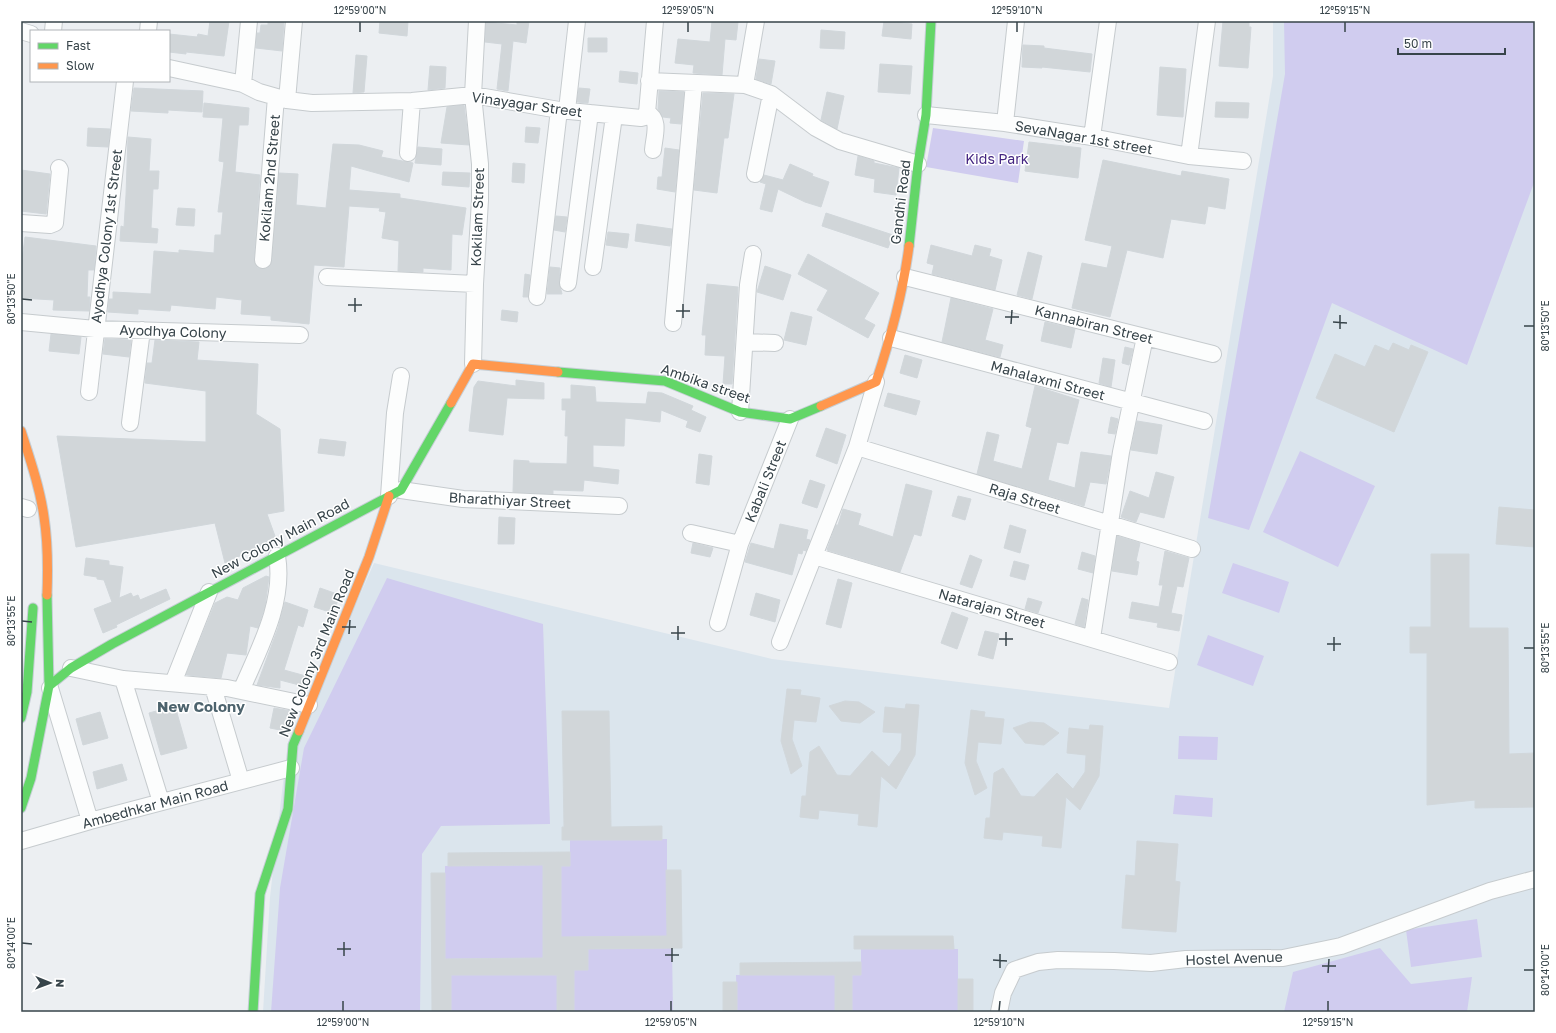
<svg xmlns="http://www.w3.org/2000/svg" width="1556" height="1033" viewBox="0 0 1556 1033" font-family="'Golos Text',sans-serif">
	<rect width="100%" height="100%" fill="#eceff2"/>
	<!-- education -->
	<path fill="#dbe5ed" d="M1273,21H1535V1012H263L270,897L285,765L374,563L772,659L1169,708L1273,76Z"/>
	<!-- green -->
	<path fill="#d0ccef" d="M1284,21H1535V180L1467,365L1332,303L1249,530L1208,518L1285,74Z
		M933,128L1024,141L1018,183L926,167Z
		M1300,451L1375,486L1338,567L1263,532Z
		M1233,563L1289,582L1279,613L1222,593Z
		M387,578L543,624L550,824L441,826L422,854L420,1012H271L280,888L304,748Z
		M1208,635L1264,656L1253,686L1197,665Z
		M1179,736L1218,737L1217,760L1178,759Z
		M1175,795L1213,798L1212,817L1173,814Z
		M667,839V936L561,937V866L570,865V840Z
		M543,865V958L445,959V866Z
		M1477,919L1482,957L1411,967L1406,930Z
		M672,948L673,1012H574V970H588V949Z
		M1380,948L1411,984L1472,977L1467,1012H1284L1293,972Z
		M861,949H958V1012H852V975H861Z
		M451,975H557V1012H451Z
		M736,975H835V1012H737Z"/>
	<!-- building -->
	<path fill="#d1d6d9" stroke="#d1d7db" d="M210,21H229L224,56L186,52V54L169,52V34L197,37L198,34L208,36Z
		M268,21H284L282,51L256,48L257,33H260L261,25H268Z
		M380,21H408L407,36L379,33Z
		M517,21H529L526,43L513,41L508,91L497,89L502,44L485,42L486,22L517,25Z
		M712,21L738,22L736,40L725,39L722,75L693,73L694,65L675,63L678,39L710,42Z
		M884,21L912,24L911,39L882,36Z
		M1223,21H1249V27H1251L1248,68L1219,66Z
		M821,30L845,32L844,49L820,48Z
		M588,38H607V52H588Z
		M1023,45L1044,46V48L1092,54L1090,72L1042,67V68L1022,67Z
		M356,55L367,56L364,92L353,93Z
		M759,59L775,61L771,84L756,79Z
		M880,64L912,66L910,94L878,92Z
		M430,66L446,67L445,88L428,90Z
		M1160,67L1186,69L1183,117L1157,115Z
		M620,71L638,73L637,84L619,82Z
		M134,88L203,91L202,112L168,110V113L131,111Z
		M579,88L590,89L588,103L577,102Z
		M659,91L684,92L681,124L670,123L671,118L663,117L658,109Z
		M827,92L844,96L837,129L821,120Z
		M703,93L734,94L728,138H724L717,193L694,190Z
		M1216,102L1249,103L1248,118L1215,117Z
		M204,103L249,108L248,125H239L235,172L260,175L254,259L258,268H267L272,261L279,173L298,174L296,205L326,208L333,144L359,145L383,151L381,157L413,163L409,182L351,166L349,190L400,194V198L466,208L462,235L452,234L451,270L423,268V272L398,271L399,241L382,238L386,212L379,211L380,208L349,206L344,267L314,265L309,324L271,320V316L241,314L242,300L216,297L215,309L171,305L170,311L138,309V314L108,312L109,299H113V292L151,294L154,251L179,253V250L214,253L215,235H221L223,212H218L224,162L219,161L223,118L203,117Z
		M464,105L469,145L441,143L447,107Z
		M526,127L540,128L538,143L525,142Z
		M88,128L110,129L108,147L87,146Z
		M128,137L151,139L149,171H159L158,189H153L151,228L158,229L157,243L120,241L121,226L124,227L126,195Z
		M1029,142L1081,148L1078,178L1025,171Z
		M418,147L442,149L441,165L415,163Z
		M665,148L679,150L675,192L657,189L658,177H662Z
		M858,156L874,161V163L899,168L896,195L874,192L875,179L855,175Z
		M1103,160L1181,176L1182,171L1229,179L1225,209L1208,206L1205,224L1171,219L1163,258L1127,250L1110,317L1072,308L1082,263L1107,268L1112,246L1085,240Z
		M513,163L525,164L524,183L512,182Z
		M790,164L813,174L812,176L829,182L821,207L805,202L778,189L772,212L760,209L766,184L760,182L764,175L783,180Z
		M21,170L50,174L46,214L21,211Z
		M443,172L470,173L469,187L442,185Z
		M178,208L195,209L194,226L176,225Z
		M826,213L893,235L888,248L822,226Z
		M556,216L567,217L565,232L554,230Z
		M637,224L672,229L670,246L635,241Z
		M608,232L629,234L627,248L606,245Z
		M25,237L96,246L94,270H88L87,297H90L89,311L53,310L54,300L21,298V267Z
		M931,245L972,256L975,245L991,249L989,256L1002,260L995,290L932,274L934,265L927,263Z
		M1028,252L1042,256L1032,299L1017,295Z
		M808,254L879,293L864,319L875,325L868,338L817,310L828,290L798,274Z
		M765,266L791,275L783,300L757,292Z
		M550,267L560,268L559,282L562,294H547Z
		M525,274L530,275L528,297H523Z
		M707,284L738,287L732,384H723L725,356L705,355L706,335H702Z
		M951,298L993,309L985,340L1003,345L1000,357L942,342Z
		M502,310L518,312L517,322L501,320Z
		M791,312L812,317L806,345L784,340Z
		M1045,322L1075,329L1071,348L1041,341Z
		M51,334L81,337L79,354L49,351Z
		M105,339L131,340L129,357L103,354Z
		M155,340L199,342L197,360L258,364L256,414L280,429L284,511L267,514L276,539L225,563L215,523L76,547L57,436L206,442V391L145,383L147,363H152Z
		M1393,343L1409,350L1411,345L1428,352L1394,432L1316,398L1335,354L1365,367L1375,345L1389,351Z
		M1125,347L1133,349L1129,365L1122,363Z
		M905,355L922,360L917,378L900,373Z
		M1103,358L1115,360L1111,387L1099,383Z
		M516,380L544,383V399L507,398L503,435L469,431L474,387L478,381L516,386Z
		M571,385L595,387L596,402L646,404L648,392L662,393L693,406L691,410L706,417L700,432L686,427L688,421L661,410L660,422L625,418L624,446L593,445V467L619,470L618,484L584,480L583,491L553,490V494L513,492L514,460L529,461V463L567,464L568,436H565L566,410H562V399H571Z
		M1035,386L1079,400L1068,444L1057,442L1048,480L1075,488L1081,452L1111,456L1106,484L1090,482L1084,506L977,474L987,432L999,435L993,461L1022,469L1032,428L1026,426Z
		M888,393L920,401L916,415L884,406Z
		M1111,417L1118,419L1115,434L1108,433Z
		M1137,421L1162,425L1157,454L1131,450Z
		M826,428L846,435L837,464L816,456Z
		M320,439L346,442L344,456L318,453Z
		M699,454L712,456L709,485L696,483Z
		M1156,472L1174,477L1164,518L1140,512L1136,522L1121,517L1130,491L1149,498Z
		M810,480L825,485L817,508L802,503Z
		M906,484L932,491L921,536L914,534L900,572L827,550L836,525H838L843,509L861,514L858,525L893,537Z
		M958,496L971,499L965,520L952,516Z
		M1499,507L1535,510V547L1496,544Z
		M499,517L515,518L514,544H498Z
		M780,524L808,530L806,539L810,540L806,551L803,550L802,554L798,553L792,575L745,562L751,543L774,549Z
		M1010,525L1026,530L1020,553L1004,548Z
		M1117,536L1140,543L1136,561L1139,562L1137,575L1112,571Z
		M693,543L713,548L710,557L691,553Z
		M1165,551L1189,558L1183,587L1177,586L1171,613L1182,615L1179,631L1157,627L1158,623L1129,618L1132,602L1159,607L1163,585H1159Z
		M1082,552L1095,556L1093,573L1078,569Z
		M1431,554H1469V628H1508L1509,754L1535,753V807L1475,808V800L1427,805V653H1410V627H1431Z
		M970,555L982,560L972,588L960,584Z
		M86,558L109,561V565L123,567L119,598L131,593L133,597L138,595L140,600L166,589L170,599L116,625L117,627L103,633L94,609L112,602L104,580L97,579V577L84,575Z
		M1014,561L1029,565L1025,580L1010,576Z
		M266,576L269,577L265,606L258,628L250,626L246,655L227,653L221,678L186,675L215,603L227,597L238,600L243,588Z
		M838,579L852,583L841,628L826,624Z
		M320,588L340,595L333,613L314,607Z
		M756,593L780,600L775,622L750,615Z
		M1028,598L1042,602L1038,613L1025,609Z
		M1082,598L1088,600L1084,627L1075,624Z
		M285,602L308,610L303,627L298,625L284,670L306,676L303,686L280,680V688L257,685L278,628Z
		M952,612L968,618L957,649L941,643Z
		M985,631L999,634L993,659L978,655Z
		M787,689L801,690L800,695L820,698L816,722L794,720L792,739L802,766L791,774L781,741Z
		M845,701L859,702L875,712L860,723L841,721L829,706Z
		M906,704L919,705L915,755L896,789L881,776L877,827L858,825L859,814L819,810L818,819L800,817L802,796H806L810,752L819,746L837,775L850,776L872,751L889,767L901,750L902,733L883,732L885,707L905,709Z
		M175,706L187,748L161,755L149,713Z
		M274,708L291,711L285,731L270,728Z
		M971,710L985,712L984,717L1004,719L1001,744L978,742L976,761L987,788L975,795L965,763Z
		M562,711H609L611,827L662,826V840H562V827H564Z
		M100,712L108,738L83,745L76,719Z
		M1030,722L1044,723L1059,733L1044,745L1025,743L1013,728Z
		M1090,725L1103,726L1099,776L1080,810L1066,797L1061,848L1042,846L1043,836L1003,832L1002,840L984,838L986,818H990L994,773L1003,768L1021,796L1034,797L1057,773L1073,789L1085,772L1086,755L1067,753L1069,728L1089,730Z
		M122,764L127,780L97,789L93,772Z
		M1137,841L1178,844L1175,881L1180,882L1176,932L1122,928L1126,875L1135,876Z
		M570,852V866H561V937L667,936L666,870H681L682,948L588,949V970H574V1012H557V975H451V1012H432L431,873H445V959L543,958V865L448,866V853Z
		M854,936H953L954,949H854Z
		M861,962V975H852V1012H835V975H740V963Z
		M958,979H973V1012H958Z
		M723,982H737V1012H723Z"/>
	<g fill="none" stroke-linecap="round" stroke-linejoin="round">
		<defs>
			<path id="street" d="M21,31L31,34
				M53,31L54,21
				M148,31L149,21
				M169,68L243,84L259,92L287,100L312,103L412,101L473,95L559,110L641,118L645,117L647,113L655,21
				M649,81L745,85L771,94L816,128L840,141L918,164
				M243,84L249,21
				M745,85L756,21
				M287,100L294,21
				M567,110L577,21
				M647,113C661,119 654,137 653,150
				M926,115L1005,123L1092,137L1189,156L1243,161
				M1005,123L1016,21
				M1092,137L1108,21
				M408,153L412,101
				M1189,156L1207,21
				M755,174L771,94
				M21,223L50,225L55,223L60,170L59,168
				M263,260L276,97
				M593,267L614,116
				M327,277L475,284
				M905,277L1213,354
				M568,283L590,113
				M537,297L559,110
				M21,322L95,329L300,335
				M673,323L694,83
				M891,338L1204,421
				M745,342L775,343
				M473,364L475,284L480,200V164L473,95L477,21
				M89,392L125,81
				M740,412L748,285L753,254
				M130,423L142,330
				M857,447L1192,549
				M401,490L463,499L619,506
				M389,496L395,413L401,376
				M21,507L28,509
				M691,533L740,544
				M814,556L1169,662
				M718,623L740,544L790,419
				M1092,638L1121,452L1145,337
				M780,642L857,447L876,382
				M71,668L123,679L227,688L309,705
				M123,679L161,802
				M173,683L209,592
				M213,687L241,781
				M50,688L90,821
				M241,691C259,649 285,602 277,556
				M21,841L90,821L291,768
				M999,1012L1003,993L1014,970L1038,962L1058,960L1114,961L1151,963L1186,959L1283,958L1341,946L1490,891L1535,879"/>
			<path id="fast" d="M909,246L918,164L926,115L931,21
				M558,372L665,381L740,412L790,419L821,406
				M49,686L71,668L112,644L401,490L451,403
				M21,718L27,692L33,608
				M21,808L31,778L49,686L47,595
				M253,1012L260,894L288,809L293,745L299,731"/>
			<path id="slow" d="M451,403L473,364L558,372
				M821,406L876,382C891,337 903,293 909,246
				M21,431C30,459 40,488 44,517C48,543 48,569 47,595
				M299,731L369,557L389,496"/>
		</defs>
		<!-- street casing -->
		<use href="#street" stroke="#c6cbce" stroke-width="18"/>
		<!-- fast casing -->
		<use href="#fast" stroke="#c5ced5" stroke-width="11"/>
		<!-- slow casing -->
		<use href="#slow" stroke="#c5ced5" stroke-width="11"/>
		<!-- street -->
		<use href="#street" stroke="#fcfdfd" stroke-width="16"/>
		<!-- fast -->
		<use href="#fast" stroke="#63d668" stroke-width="9"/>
		<!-- slow -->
		<use href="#slow" stroke="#ff974d" stroke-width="9"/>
	</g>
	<!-- ticks -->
	<path fill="none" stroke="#37444a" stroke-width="1.5" d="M360,32V22M688,32V22M1017,32V22M1345,32V22M22,299L32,300M348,305H362M676,311H690M355,312V298M1005,317H1019M683,318V304M1333,322L1347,323M1011,324L1012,310M1524,326H1534M1340,329V315M22,621L32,622M342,627H356M671,633H685M349,634L350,620M999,639H1013M678,640V626M1327,644H1341M1006,646V632M1524,648H1534M1334,651V637M22,943L32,944M337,949H351M665,955H679M344,956V942M993,960L1007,961M672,962V948M1322,966H1336M1000,968V954M1524,970H1534M1328,973L1329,959M343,1011V1001M671,1011V1001M999,1011L1000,1001M1328,1011V1001"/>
	<g text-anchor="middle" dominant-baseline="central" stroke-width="3" stroke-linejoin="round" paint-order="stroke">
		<!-- street labels -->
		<g font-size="14" fill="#37444a" stroke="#fff">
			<text transform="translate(527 104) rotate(8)">Vinayagar Street</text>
			<text transform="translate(1084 137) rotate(10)">SevaNagar 1st street</text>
			<text transform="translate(269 178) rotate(-85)">Kokilam 2nd Street</text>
			<text transform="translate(900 202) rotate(-83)">Gandhi Road</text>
			<text transform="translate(477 217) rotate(-88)">Kokilam Street</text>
			<text transform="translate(106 236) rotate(-83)">Ayodhya Colony 1st Street</text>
			<text transform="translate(1094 324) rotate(14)">Kannabiran Street</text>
			<text transform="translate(173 331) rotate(2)">Ayodhya Colony</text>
			<text transform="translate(1048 380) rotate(15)">Mahalaxmi Street</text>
			<text transform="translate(706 383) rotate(19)">Ambika street</text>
			<text transform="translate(765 481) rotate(-68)">Kabali Street</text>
			<text transform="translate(1025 498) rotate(17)">Raja Street</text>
			<text transform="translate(510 500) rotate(3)">Bharathiyar Street</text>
			<text transform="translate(280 538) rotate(-28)">New Colony Main Road</text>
			<text transform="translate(992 608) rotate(16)">Natarajan Street</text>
			<text transform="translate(316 653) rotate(-68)">New Colony 3rd Main Road</text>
			<text transform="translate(155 804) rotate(-15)">Ambedhkar Main Road</text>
			<text transform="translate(1234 958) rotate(-2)">Hostel Avenue</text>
		</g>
		<!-- park labels -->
		<g font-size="14" fill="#442581" stroke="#fff">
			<text x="997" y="158">Kids Park</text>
		</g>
		<!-- neighbourhood labels -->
		<g font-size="15" font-weight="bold" fill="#4d636d" stroke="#fff">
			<text x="201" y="706">New Colony</text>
		</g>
	</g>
	<!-- border -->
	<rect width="1556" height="1033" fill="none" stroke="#ffffff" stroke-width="44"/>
	<!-- legend -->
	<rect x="30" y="30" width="140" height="52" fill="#ffffff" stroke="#afb4b7"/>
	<rect x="38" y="43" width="20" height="6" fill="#63d668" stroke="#afb4b7"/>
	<text x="66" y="50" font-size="12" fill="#37444a">Fast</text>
	<rect x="38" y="63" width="20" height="6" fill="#ff974d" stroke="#afb4b7"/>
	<text x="66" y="70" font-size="12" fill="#37444a">Slow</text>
	<!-- north arrow -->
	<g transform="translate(50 983) rotate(91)" stroke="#ffffff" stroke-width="3" paint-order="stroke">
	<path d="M0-3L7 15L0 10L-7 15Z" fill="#37444a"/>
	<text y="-6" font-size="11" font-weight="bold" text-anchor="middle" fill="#37444a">N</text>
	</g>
	<!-- scale -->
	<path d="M1398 48v6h107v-6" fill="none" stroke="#37444a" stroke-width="2"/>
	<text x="1404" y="48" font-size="12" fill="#37444a" stroke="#ffffff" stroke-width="3" paint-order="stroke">50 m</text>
	<rect x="22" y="22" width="1512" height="989" fill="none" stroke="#37444a" stroke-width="1.5"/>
	<g font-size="10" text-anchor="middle" fill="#37444a">
		<text x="360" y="14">12°59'00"N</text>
		<text x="688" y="14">12°59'05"N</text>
		<text x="1017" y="14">12°59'10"N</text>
		<text x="1345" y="14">12°59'15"N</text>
		<text transform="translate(11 299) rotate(-90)" y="4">80°13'50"E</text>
		<text transform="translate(1545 326) rotate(-90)" y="4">80°13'50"E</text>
		<text transform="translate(11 621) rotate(-90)" y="4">80°13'55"E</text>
		<text transform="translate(1545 648) rotate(-90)" y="4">80°13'55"E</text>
		<text transform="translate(11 943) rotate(-90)" y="4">80°14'00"E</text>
		<text transform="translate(1545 970) rotate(-90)" y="4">80°14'00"E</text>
		<text x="343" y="1026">12°59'00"N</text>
		<text x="671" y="1026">12°59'05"N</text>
		<text x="999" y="1026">12°59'10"N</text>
		<text x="1328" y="1026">12°59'15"N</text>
	</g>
</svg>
